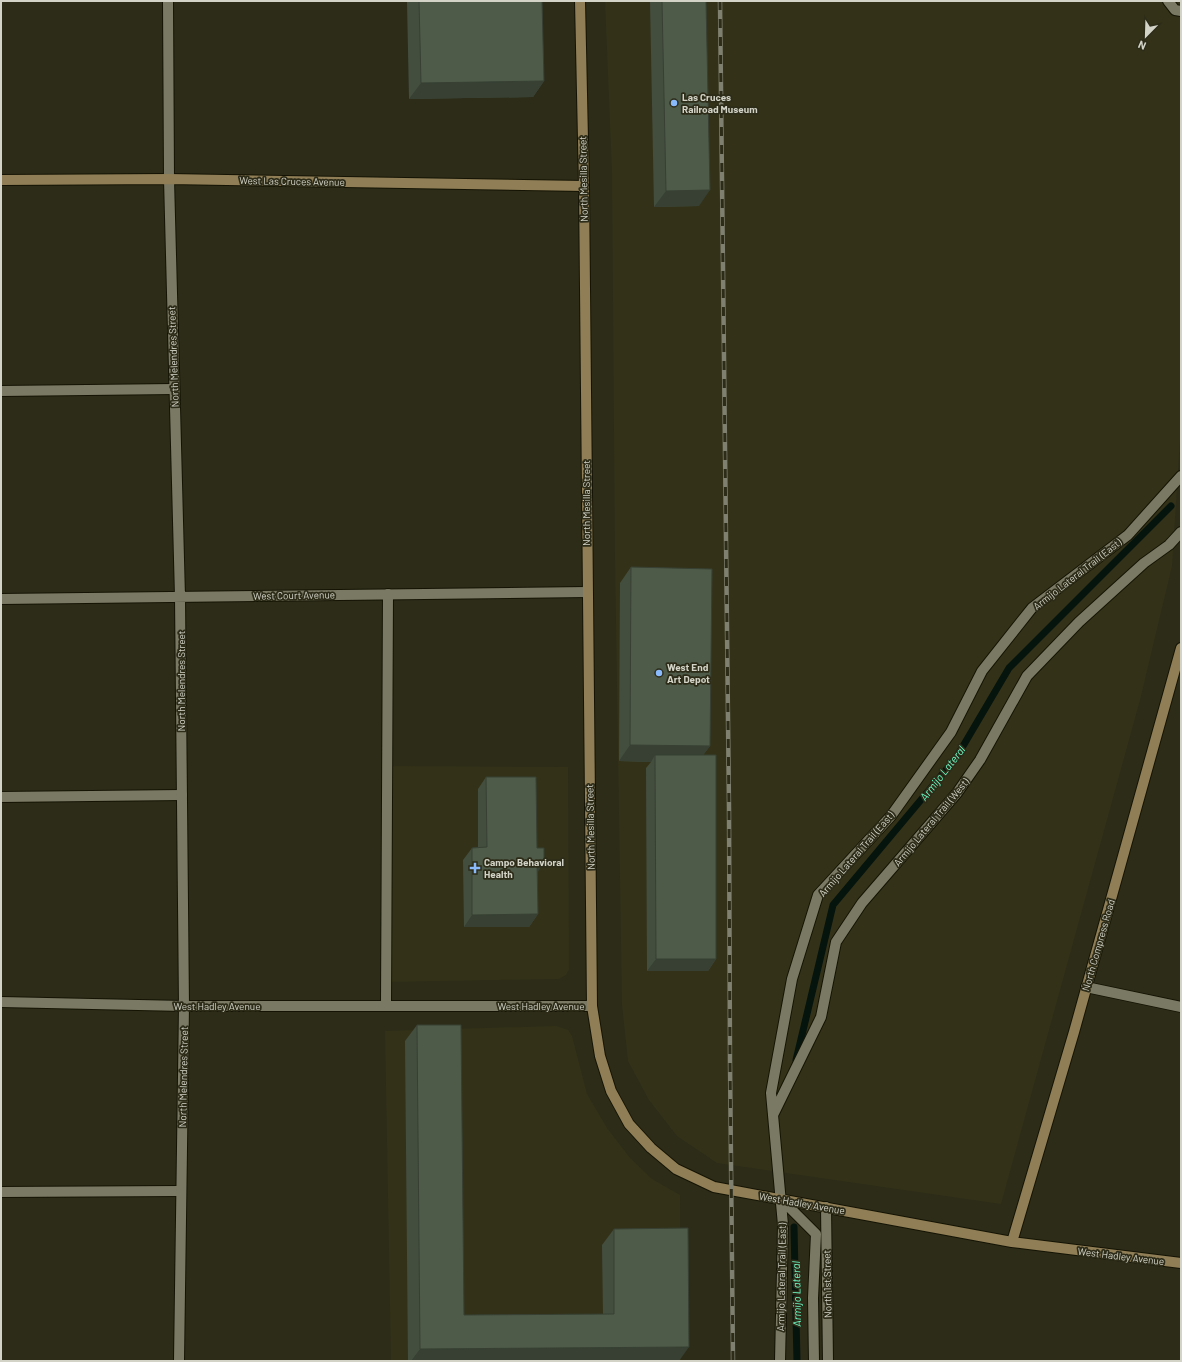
<svg xmlns="http://www.w3.org/2000/svg" width="1182" height="1362" viewBox="0 0 1182 1362" font-family="Barlow,sans-serif">
	<rect width="100%" height="100%" fill="#2d2c19"/>
	<!-- built -->
	<path fill="#333218" d="M605,1H1181V422L1172,566L1140,700L1001,1204L717,1163L677,1136L649,1100L628,1061L622,1005L615,560L612,172Z
		M383,766L568,767L569,969L566,975L559,979L382,982Z
		M556,1026L568,1030L572,1036L587,1094L607,1128L630,1158L652,1179L680,1195L681,1361H391L385,1031Z"/>
	<g fill="none" stroke-linecap="round" stroke-linejoin="round">
		<!-- stream -->
		<path stroke="#06140e" stroke-width="7" d="M796,1060L833,905L956,758L1009,668L1171,506
			M794,1227L797,1361"/>
		<defs>
			<path id="lane" d="M1168,1L1175,10L1181,11
				M1,391L174,389
				M1,797L182,795
				M1086,987L1181,1007
				M386,1005L388,594
				M773,1115L821,1017L836,942L862,903L957,793L980,760L1027,676L1079,622L1144,563L1169,545L1181,532
				M1,1192L181,1191
				M781,1199L816,1234L813,1298L814,1361
				M780,1361L783,1225L771,1093L792,979L818,895L891,816L951,732L982,671L1032,608L1128,535L1181,476"/>
			<path id="street" d="M168,1L169,179L180,597L184,1006L179,1361
				M1,599L587,592
				M1,1002L184,1006H592
				M826,1207L828,1361"/>
			<path id="secondary" d="M580,1L584,186L592,1006L600,1056L611,1091L629,1124L651,1148L676,1169L714,1187L1012,1242L1181,1263
				M1,180L169,179L584,186
				M1012,1242L1074,1032L1181,648"/>
		</defs>
		<!-- lane casing -->
		<use href="#lane" stroke="#151404" stroke-width="12"/>
		<!-- street casing -->
		<use href="#street" stroke="#151404" stroke-width="12"/>
		<!-- secondary casing -->
		<use href="#secondary" stroke="#151404" stroke-width="12"/>
		<!-- lane -->
		<use href="#lane" stroke="#7a7964" stroke-width="10"/>
		<!-- street -->
		<use href="#street" stroke="#7a7964" stroke-width="10"/>
		<!-- secondary -->
		<use href="#secondary" stroke="#8f7e56" stroke-width="10"/>
		<defs>
			<path id="rail" d="M720,1L729,808L730,1062L733,1361"/>
		</defs>
		<!-- rail casing -->
		<use href="#rail" stroke="#808070" stroke-width="4.5"/>
		<!-- rail -->
		<use href="#rail" stroke="#2d2c19" stroke-width="3" stroke-dasharray="9" stroke-linecap="butt"/>
	</g>
	<!-- wall -->
	<path fill="#444e3f" d="M408,1H542L544,81L533,97L409,99L407,2Z
		M650,1H706L699,206L654,207Z
		M631,567L710,746L703,755L716,959L708,971H647L646,768L651,762L619,761L620,583Z
		M486,777L537,848L538,914L529,927H464L463,860L472,848L478,847V789Z
		M417,1025L464,1315L603,1314L602,1245L614,1229L679,1361H408L405,1041Z"/>
	<!-- shaded-wall -->
	<path fill="#374033" d="M544,81L533,97L409,99L421,83Z
		M710,190L699,206L654,207L666,191Z
		M630,745L710,746L698,762L655,755L651,762L619,761Z
		M537,862H544L536,875Z
		M538,914L529,927H464L472,915Z
		M656,959H716L708,971H647Z
		M689,1347L679,1361H411L420,1349Z"/>
	<!-- building -->
	<path fill="#4f5b49" stroke="#374033" d="M419,1H542L544,81L421,83Z
		M662,1H706L710,190L666,191Z
		M631,567L712,569L710,746L630,745Z
		M655,755H716V959H656Z
		M486,777H536L537,848H544V862H537L538,914L472,915V848L487,847Z
		M417,1025H461L464,1315L614,1314V1229L688,1228L689,1347L420,1349Z"/>
	<!-- markers -->
	<g fill="#89bafc" stroke="#2d2c19" stroke-width="1.5">
		<circle cx="674" cy="103" r="4"/>
		<circle cx="659" cy="673" r="4"/>
		<path d="M473 862h4v4h4v4h-4v4h-4v-4h-4v-4h4z"/>
	</g>
	<g text-anchor="middle" dominant-baseline="central" stroke-width="3.5" stroke-linejoin="round" paint-order="stroke">
		<!-- poi labels -->
		<g font-size="10" font-weight="bold" fill="#d3d3c7" stroke="#2d2c19" text-anchor="start">
			<text x="682" y="97">Las Cruces<tspan x="682" dy="12">Railroad Museum</tspan></text>
			<text x="667" y="667">West End<tspan x="667" dy="12">Art Depot</tspan></text>
			<text x="484" y="862">Campo Behavioral<tspan x="484" dy="12">Health</tspan></text>
		</g>
		<!-- street labels -->
		<g font-size="10" fill="#d3d3c7" stroke="#2d2c19">
			<text transform="translate(583 179) rotate(-91)">North Mesilla Street</text>
			<text transform="translate(292 181) rotate(1)">West Las Cruces Avenue</text>
			<text transform="translate(173 357) rotate(-92)">North Melendres Street</text>
			<text transform="translate(586 503) rotate(-90)">North Mesilla Street</text>
			<text transform="translate(1077 574) rotate(-38)">Armijo Lateral Trail (East)</text>
			<text transform="translate(294 595) rotate(-1)">West Court Avenue</text>
			<text transform="translate(181 681) rotate(-90)">North Melendres Street</text>
			<text transform="translate(931 822) rotate(-50)">Armijo Lateral Trail (West)</text>
			<text transform="translate(590 827) rotate(-91)">North Mesilla Street</text>
			<text transform="translate(856 854) rotate(-49)">Armijo Lateral Trail (East)</text>
			<text transform="translate(1098 945) rotate(-74)">North Compress Road</text>
			<text x="217" y="1006">West Hadley Avenue</text>
			<text x="541" y="1006">West Hadley Avenue</text>
			<text transform="translate(183 1077) rotate(-89)">North Melendres Street</text>
			<text transform="translate(802 1203) rotate(10)">West Hadley Avenue</text>
			<text transform="translate(1121 1256) rotate(7)">West Hadley Avenue</text>
			<text transform="translate(781 1277) rotate(-89)">Armijo Lateral Trail (East)</text>
			<text transform="translate(827 1284) rotate(-91)">North 1st Street</text>
		</g>
		<!-- water labels -->
		<g font-size="11" font-style="italic" fill="#6dfdc7" stroke="#2d2c19">
			<text transform="translate(942 773) rotate(-52)">Armijo Lateral</text>
			<text transform="translate(796 1294) rotate(-91)">Armijo Lateral</text>
		</g>
	</g>
	<!-- border -->
	<rect width="1182" height="1362" fill="none" stroke="#d3d3c7" stroke-width="4"/>
	<!-- north arrow -->
	<g transform="translate(1146 36) rotate(203)" stroke="#2d2c19" stroke-width="3" paint-order="stroke">
	<path d="M0-3L7 15L0 10L-7 15Z" fill="#d3d3c7"/>
	<text y="-6" font-size="11" font-weight="bold" text-anchor="middle" fill="#d3d3c7">N</text>
	</g>
</svg>
